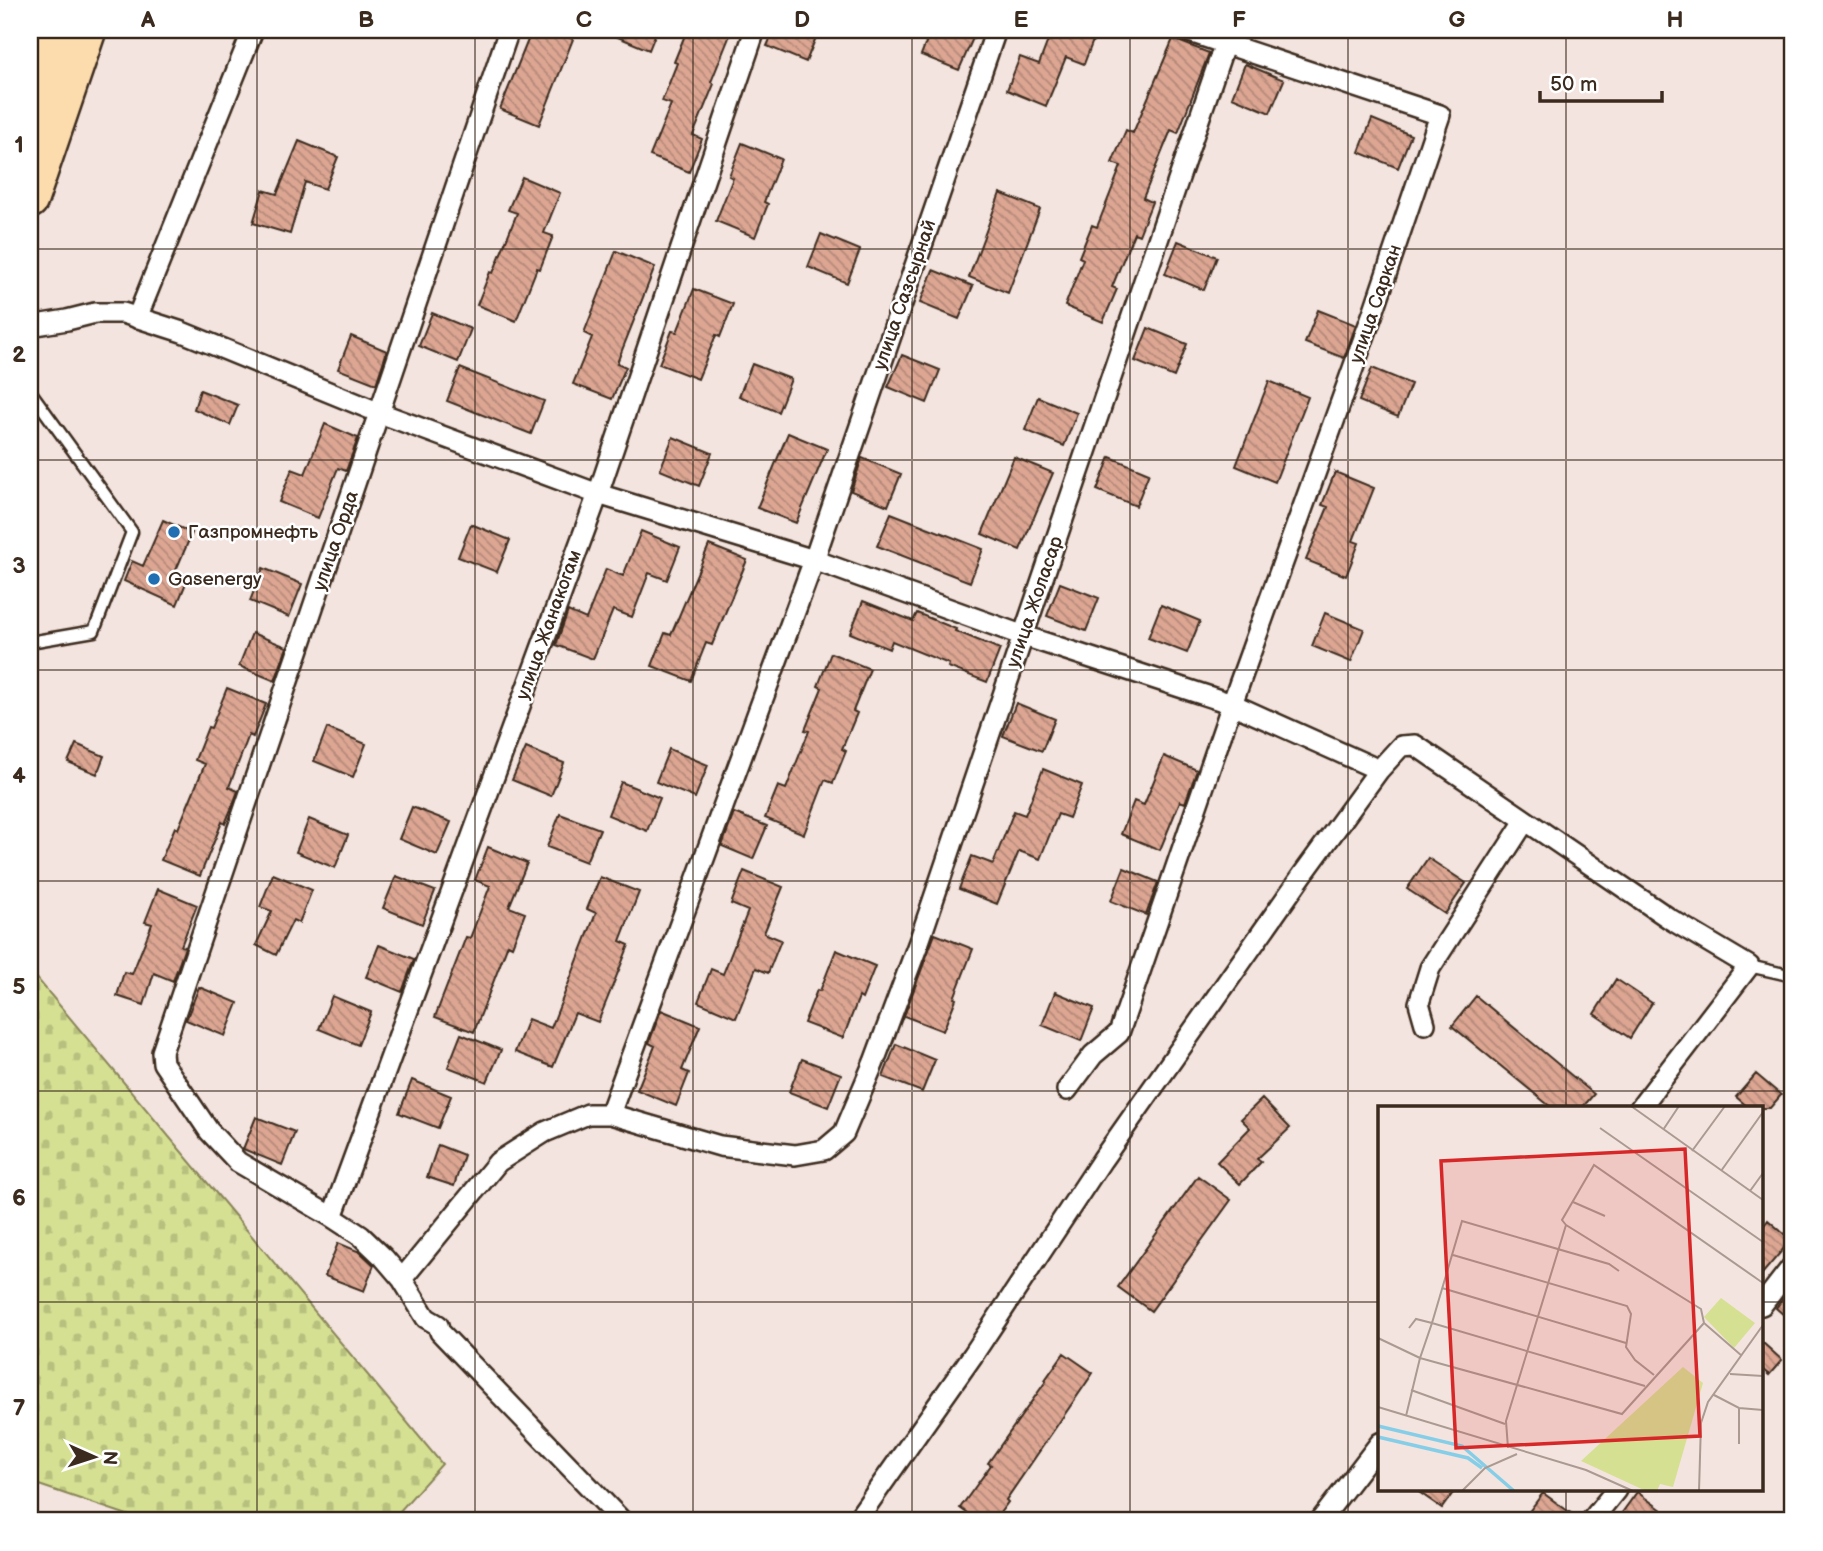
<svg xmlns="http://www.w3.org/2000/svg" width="1823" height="1551" viewBox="0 0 1823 1551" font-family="'Balsamiq Sans',sans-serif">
	<defs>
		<pattern id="cemetery-stones" width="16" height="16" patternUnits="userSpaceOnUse" patternTransform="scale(1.75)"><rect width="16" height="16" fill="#d5e093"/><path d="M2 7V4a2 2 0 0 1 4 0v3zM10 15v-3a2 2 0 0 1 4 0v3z" fill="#b8c07e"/></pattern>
		<pattern id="building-back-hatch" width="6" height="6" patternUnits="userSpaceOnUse" patternTransform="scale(1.75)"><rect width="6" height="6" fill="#dca693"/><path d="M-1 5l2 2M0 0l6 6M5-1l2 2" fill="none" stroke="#b48777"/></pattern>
	</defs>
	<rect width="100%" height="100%" fill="#f4e4df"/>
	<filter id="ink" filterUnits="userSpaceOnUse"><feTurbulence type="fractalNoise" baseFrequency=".0143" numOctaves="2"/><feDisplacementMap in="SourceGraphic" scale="14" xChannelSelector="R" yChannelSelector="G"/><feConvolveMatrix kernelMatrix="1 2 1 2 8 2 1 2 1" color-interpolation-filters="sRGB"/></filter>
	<g filter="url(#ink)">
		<!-- cemetery -->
		<path fill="url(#cemetery-stones)" stroke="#888558" stroke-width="2" d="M30,970L442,1464L391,1521H145L30,1482Z"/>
		<!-- building -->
		<path fill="url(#building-back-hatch)" stroke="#3b2a1e" stroke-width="2" d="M532,30H551L573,39L539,125L500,109Z
			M601,30H657L649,50Z
			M687,30H732L711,82L714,84L693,135L702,139L689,172L650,156L671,104L662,101L677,63L674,62Z
			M774,30H819L806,62L767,46Z
			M931,30H953L973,38L959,70L921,55Z
			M1052,30H1097L1084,64L1066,57L1046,106L1007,90L1020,57L1039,64Z
			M1173,39L1209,53L1178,133L1171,130L1143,198L1152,202L1139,235L1134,233L1112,287L1117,289L1103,322L1065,306L1083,259L1079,257L1092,225L1097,227L1121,166L1112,163L1126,130L1133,133Z
			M1245,64L1284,80L1270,113L1232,97Z
			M1372,119L1411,135L1398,168L1359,152Z
			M299,141L338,157L325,189L305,182L290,234L253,223L263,190L277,194Z
			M742,143L781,159L764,202L768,204L755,237L716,221L733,178L729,176Z
			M522,177L560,193L544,233L553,236L540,269L537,268L516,321L477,305L490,272L493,273L517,213L508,210Z
			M1000,193L1040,209L1008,293L969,277Z
			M821,234L860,250L847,283L808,267Z
			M1178,241L1217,257L1204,290L1165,274Z
			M616,251L655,267L617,363L626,367L612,399L573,384L592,337L584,333Z
			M933,270L973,286L959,319L920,303Z
			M694,289L733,304L720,337L716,335L698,379L659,364L672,331L677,332Z
			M1318,310L1356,325L1344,358L1305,343Z
			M432,313L471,329L458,362L419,346Z
			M1148,328L1187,344L1174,377L1135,361Z
			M351,336L387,351L376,384L338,369Z
			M902,355L940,370L927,403L888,387Z
			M752,364L791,379L778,412L739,396Z
			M460,368L544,401L531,434L447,401Z
			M1372,368L1411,384L1398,417L1359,401Z
			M1269,381L1308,397L1275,482L1236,466Z
			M200,390L238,405L230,425L194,409Z
			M1038,397L1077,413L1064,446L1025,430Z
			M325,424L358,438L346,471L338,468L318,518L279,502L292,469L305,474Z
			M788,433L827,449L796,523L757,508Z
			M673,437L712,453L699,486L660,470Z
			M1014,457L1053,473L1020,550L982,534Z
			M1110,457L1149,473L1136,506L1097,490Z
			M862,458L901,474L888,506L851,491Z
			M1335,472L1374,488L1353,541L1359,543L1346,576L1306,560L1328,507L1322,505Z
			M891,513L983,549L970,582L877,546Z
			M163,520L192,533L173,577L186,583L177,605L124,581L132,561L143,566Z
			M471,524L510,540L497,572L458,557Z
			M641,531L680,547L667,580L649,573L632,617L613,610L593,659L556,645L568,611L586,619L606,569L623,576Z
			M709,545L747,560L712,645L706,643L691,681L652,666L665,633L671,635Z
			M263,568L302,584L289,617L250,601Z
			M1060,583L1099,598L1086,631L1047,616Z
			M863,601L913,621L917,613L956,629L955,631L1000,649L987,682L948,667L949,664L892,641L889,649L850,633Z
			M1161,605L1200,621L1187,653L1148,638Z
			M1325,613L1364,629L1351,662L1312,646Z
			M252,633L287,647L275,681L239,666Z
			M831,653L870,669L853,711L857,713L842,749L846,751L833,783L825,780L804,834L765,818L778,786L786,789L809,731L805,730L822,688L818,686Z
			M227,688L266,704L253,737L249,735L229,787L238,791L232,807L225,824L222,822L200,876L161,860L175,827L178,829L205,764L195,760L208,727L211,728Z
			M1016,703L1055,719L1042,751L1003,736Z
			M327,728L366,744L353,777L314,761Z
			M76,744L104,756L97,774L68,762Z
			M526,748L564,763L551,796L512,780Z
			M669,749L708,765L695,798L656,782Z
			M1164,756L1197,770L1185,803L1180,801L1160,850L1121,834L1134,801L1144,805Z
			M1043,769L1082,785L1069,818L1058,814L1040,859L1019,851L997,904L959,889L972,856L993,864L1014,811L1025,815Z
			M621,782L660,798L647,831L608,815Z
			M412,807L451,822L437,855L399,839Z
			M734,813L767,826L753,859L722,846Z
			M560,814L600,829L586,862L547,847Z
			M309,819L348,835L335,868L296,852Z
			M488,847L527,863L509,907L525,913L512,946L508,944L474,1032L435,1017L466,937L470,938L490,886L475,880Z
			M1428,858L1466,883L1445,914L1407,889Z
			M1124,868L1158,882L1146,915L1111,901Z
			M744,871L783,887L764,933L781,940L768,973L756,968L736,1018L698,1002L711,969L723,974L748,911L731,904Z
			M273,874L312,890L299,923L293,920L276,955L256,945L272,911L260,907Z
			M396,876L435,891L422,924L383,908Z
			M600,877L639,892L620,941L629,945L598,1022L575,1013L553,1067L515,1052L528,1019L551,1028L596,913L587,909Z
			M158,889L197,905L181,946L185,947L173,981L154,973L144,1005L117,996L124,972L132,974L152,924L145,922Z
			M935,934L973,949L954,998L956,999L943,1031L904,1016Z
			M379,945L414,959L402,992L366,977Z
			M836,950L875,966L862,999L859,997L843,1038L804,1023L817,990L820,991Z
			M1616,979L1652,1003L1630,1038L1594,1014Z
			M199,987L238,1003L225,1036L186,1020Z
			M1055,992L1094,1008L1081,1041L1042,1025Z
			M332,996L371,1012L358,1045L319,1029Z
			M1476,996L1594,1094L1582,1108H1552L1452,1026Z
			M661,1010L700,1026L682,1070L689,1073L676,1106L637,1090L655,1046L649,1043Z
			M461,1034L501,1050L487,1082L448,1067Z
			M896,1044L935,1060L922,1092L883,1077Z
			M802,1059L841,1074L828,1107L789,1092Z
			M1756,1074L1781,1095L1770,1108H1749L1736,1097Z
			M412,1080L451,1096L438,1128L399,1113Z
			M1262,1099L1290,1128L1257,1159L1261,1162L1240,1184L1217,1162L1250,1128L1241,1119Z
			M256,1117L295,1132L282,1165L243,1149Z
			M438,1145L464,1155L454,1186L427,1177Z
			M1198,1176L1231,1200L1151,1311L1118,1287Z
			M1768,1220L1791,1240L1762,1274V1228Z
			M338,1243L360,1252L374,1265L364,1291L325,1276Z
			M1793,1285V1323L1776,1308Z
			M1762,1342L1782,1360L1769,1375L1762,1369Z
			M1064,1353L1093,1373L1006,1500L1008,1502L994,1521H978L960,1508L991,1465L988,1463L1046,1381L1045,1380Z
			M1416,1490H1455L1442,1508Z
			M1637,1492L1666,1513L1660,1521H1616Z
			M1543,1493L1579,1519V1521H1522Z"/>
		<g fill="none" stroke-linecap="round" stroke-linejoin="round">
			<defs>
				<path id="lane" d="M30,391L132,532L94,631L30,642
					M1749,966L1793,976"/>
				<path id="street" d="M509,30L162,1052L163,1063L209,1131L238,1162L332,1217L361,1236L384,1258L402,1279L426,1318L438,1325L440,1332L622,1521
					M137,318L253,30
					M30,326L67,320L95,313H123L182,332L380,413L598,494L814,560L1024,636L1232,704L1379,770L1303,874L1102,1160L973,1355L856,1521
					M1379,770L1401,746L1415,745L1670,919L1749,966L1640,1108
					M1425,1024L1419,1003L1430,968L1525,821
					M1067,1090L1093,1055L1119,1033L1232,704L1373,313L1440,115L1184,30
					M610,1114L814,560L996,30
					M332,1217L598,494L755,30
					M402,1279L498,1162L545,1132L588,1114H610L720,1146L795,1155L824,1150L844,1133L874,1062L920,939L1225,43
					M1762,1305L1793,1265
					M1320,1521L1380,1443
					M1591,1521L1616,1490"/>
				<path id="highway" d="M30,108L56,30
					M30,200L88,30"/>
			</defs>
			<!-- lane casing -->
			<use href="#lane" stroke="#3b2a1e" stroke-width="15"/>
			<!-- street casing -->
			<use href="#street" stroke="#3b2a1e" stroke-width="24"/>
			<!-- highway casing -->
			<use href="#highway" stroke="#3b2a1e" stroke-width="40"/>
			<!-- lane -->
			<use href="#lane" stroke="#fff" stroke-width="10"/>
			<!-- street -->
			<use href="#street" stroke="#fff" stroke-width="19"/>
			<!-- highway -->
			<use href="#highway" stroke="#fcdcac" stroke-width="35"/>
		</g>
	</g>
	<!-- grid -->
	<path fill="none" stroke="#3b2a1e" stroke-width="2" stroke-opacity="0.55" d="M257,30V1521M475,30V1521M693,30V1521M912,30V1521M1130,30V1521M1348,30V1521M1566,30V1108M30,249H1793M30,460H1793M30,670H1793M30,881H1793M30,1091H1793M30,1302H1380M1762,1302H1793M1566,1490V1521"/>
	<!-- markers -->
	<g fill="#1f6fb2" stroke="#fff" stroke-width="2.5">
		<circle cx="174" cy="532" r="7"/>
		<circle cx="154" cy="579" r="7"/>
	</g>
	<g text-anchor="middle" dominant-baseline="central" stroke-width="5" stroke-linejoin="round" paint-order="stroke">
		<!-- street labels -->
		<g font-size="19" fill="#3b2a1e" stroke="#fff">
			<text transform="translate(905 295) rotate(-71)">улица Сазсырнай</text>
			<text transform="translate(1376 304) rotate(-71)">улица Саркан</text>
			<text transform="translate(336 541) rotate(-71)">улица Орда</text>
			<text transform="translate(1035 602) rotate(-71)">улица Жоласар</text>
			<text transform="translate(549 625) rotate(-70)">улица Жанакогам</text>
		</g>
		<!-- poi labels -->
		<g font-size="19" fill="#3b2a1e" stroke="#fff" text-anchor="start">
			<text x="188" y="532">Газпромнефть</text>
			<text x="168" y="579">Gasenergy</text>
		</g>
	</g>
	<!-- overview -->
	<g transform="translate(1378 1106)">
		<rect width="385" height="385" fill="#f4e4df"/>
		<path d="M305,261L325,277L295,381L282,378L279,385H268L203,355Z" fill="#d5e093"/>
		<path d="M343,192L377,217L356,242L326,211Z" fill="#d5e093"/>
		<path fill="none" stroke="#86cee7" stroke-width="3.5" d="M0,320L84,340L136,385M0,331L90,352L104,362"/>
		<path fill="none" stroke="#aa9a92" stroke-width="2" d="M253,0L385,94M222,22L385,136M285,24L301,0M314,45L347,0M343,65L385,6M372,85L385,67M195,96L227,110M188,119L184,114L216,59L385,177M75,149L249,200L253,208L248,241L257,254L276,269M64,182L248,237M31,222L38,213L54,217L84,115L231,158L241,165M0,232L42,252L54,217L267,280M352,268L385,270M33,284L127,318M336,289L361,302L385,304M0,301L208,364L255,385M361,302V338M28,310L42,252L244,308L326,217M130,342L128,315L188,119L323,203L326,217L364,250M84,385L107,362L139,348M321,385L323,317L330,296L385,219"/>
		<path fill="#d62828" fill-opacity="0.15" stroke="#d62828" stroke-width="3.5" d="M307,43L322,330L78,342L63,55Z"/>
		<rect width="385" height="385" fill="none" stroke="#3b2a1e" stroke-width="3.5"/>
	</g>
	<!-- margin -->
	<rect width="1823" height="1551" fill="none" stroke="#fff" stroke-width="77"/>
	<!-- north arrow -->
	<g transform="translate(94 1457) rotate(93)" stroke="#ffffff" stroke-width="5" paint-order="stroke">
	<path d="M0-5L12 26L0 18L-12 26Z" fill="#3b2a1e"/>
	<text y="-10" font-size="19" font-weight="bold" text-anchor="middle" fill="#3b2a1e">N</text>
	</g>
	<!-- scale -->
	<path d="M1540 91v10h122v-10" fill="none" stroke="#3b2a1e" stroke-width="3.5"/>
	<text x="1550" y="91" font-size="21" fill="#3b2a1e" stroke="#ffffff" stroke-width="5" paint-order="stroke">50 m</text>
	<rect x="38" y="38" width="1746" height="1474" fill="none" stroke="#3b2a1e" stroke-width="2.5"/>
	<g font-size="23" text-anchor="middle" font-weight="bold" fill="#3b2a1e">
		<text x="148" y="27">A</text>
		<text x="366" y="27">B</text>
		<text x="584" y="27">C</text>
		<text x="802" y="27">D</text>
		<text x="1021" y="27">E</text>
		<text x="1239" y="27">F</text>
		<text x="1457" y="27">G</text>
		<text x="1675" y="27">H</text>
		<text x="19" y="152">1</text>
		<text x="19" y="362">2</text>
		<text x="19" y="573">3</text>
		<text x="19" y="783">4</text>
		<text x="19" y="994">5</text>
		<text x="19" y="1205">6</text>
		<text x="19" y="1415">7</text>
	</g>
</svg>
